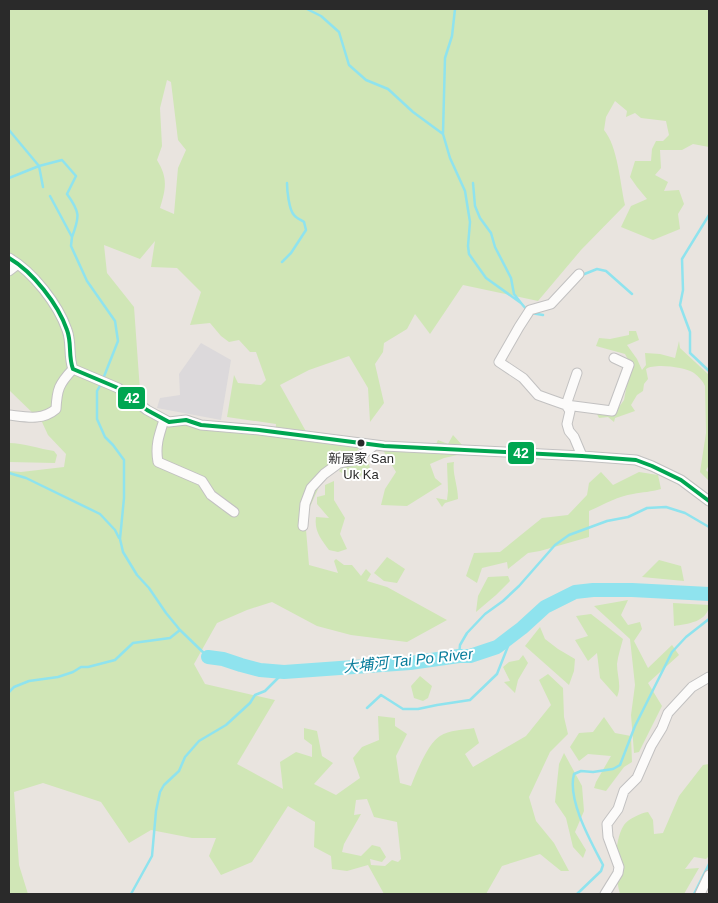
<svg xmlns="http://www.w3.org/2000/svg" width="718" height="903" viewBox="0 0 718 903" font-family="Arial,'Noto Sans TC',sans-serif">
	<rect width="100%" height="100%" fill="#e9e4df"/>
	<!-- industrial -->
	<path fill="#dcd9db" d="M201,343L231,360L221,420L157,408L160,398L180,395L179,374Z"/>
	<!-- green -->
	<path fill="#d0e6b6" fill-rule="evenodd" d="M9,9H709V147L693,144L682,150H660L661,168L655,175L668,182L664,191L679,190L684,204L678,214L680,229L653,240L621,227L631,206L647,199L637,187L630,177L635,161H651L652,149L656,141H663L669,135L666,121L641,118L635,113L626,117L627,111L615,101L606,117L604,130C618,147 620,183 625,205L581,250L538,301L463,285L430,334L415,314L407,329L384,343L383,352L375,364L384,403L370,422L368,388L349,356L309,370L280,385L308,435L345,446L350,438L365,439L353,457L348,455L326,471L305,518L309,565L338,573L334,561L336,559L344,565H352L361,576L366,569L371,574L367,581L387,587L447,620L407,642L351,635L317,626L272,602L247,610L217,623L194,664L205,684L275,700L237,764L283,789L280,762L296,752L312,757V745L304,739V728L317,731L322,756L333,763L314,784L336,795L360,778L353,758L362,747L379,740L378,716L395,718V726L407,734L396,756L400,783L411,786C416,773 428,743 440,736C449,730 464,730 474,728L479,743L465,754L473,767L526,736L551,705L539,680L548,674L563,688L564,717L568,734L550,752L529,797L536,821L554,843L569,871H561L540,854L502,866L486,894H384L368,865L347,871L332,869L331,856L314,847L315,822L288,806L252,862L221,875L209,856L216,838H192L151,830L129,843L101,802L43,783L14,792L19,865L28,894H9V471L21,472L64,467L66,454L48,435L42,422L9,390ZM167,80L171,82L178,140L186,150L178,168L174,214L160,208C166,188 168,178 157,160L162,146L160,108ZM155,241L151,267L177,268L201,292L190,325L210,323L221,336L229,342L239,340L250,352H256L266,380L261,385L238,383L234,375L227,417L276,424L275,437L232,425L166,418L141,405L134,307L107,273L104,245L140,259ZM367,799L374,817L397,822L401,859L398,862L392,860L385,866L371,865L370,859L382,862L386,857L380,847L372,845L361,856L342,852L344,844L361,814L354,815L356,800Z
		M629,331H636L639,340L627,345L637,359L642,370L646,365L645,353L660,354L675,358L679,341L680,348L709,375V465L706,470L709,473V481L700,472L706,433L705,386C703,381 699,377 694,373C685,367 655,363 646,369L648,379L644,384L643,391L637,395L631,405L635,411L615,418L614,422L608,417L599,418L597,414L601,412L614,414L624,400L629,373L632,367L625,354L596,346L599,338L610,339L629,335Z
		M453,435L463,446L462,454L444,458L430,464L435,478L442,484L407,506L381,505L385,489L396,472L383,450L435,446L438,440L448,444Z
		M9,443C23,443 40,449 54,451L57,455L55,463L9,462Z
		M367,461L370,467L366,474L351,479L339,471L346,465Z
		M454,462C452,473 458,486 458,499L445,503L442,507L436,498L447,500L448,491L447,463Z
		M601,472L613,485L639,472L658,475L661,489C651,492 643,492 633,494C618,496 603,505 589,511V537L540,551L528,553L508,569L507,562L482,568L477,583L466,576L474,553L500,552L542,518L568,515L587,495L589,483Z
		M334,481V500L345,518L340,534L347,549L338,552L329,550C321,539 314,531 316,517L329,518L317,504V497L325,495V485Z
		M387,557L405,569L397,583L384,581L374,573Z
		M659,560L681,566L684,581L642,577Z
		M508,576L510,581L496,595L476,612L478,596L488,577Z
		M628,600L621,615L628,625L640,622L642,629L634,641L648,668L672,645L679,655L648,683L662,706L639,752L634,753L631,715L635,685L630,639L594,606Z
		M673,603L709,605C708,622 687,624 674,626Z
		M591,614L623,639C621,647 618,655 617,664C617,676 622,686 617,697L600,678L597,653L588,661L575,640L588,636L576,616Z
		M540,627L545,639L558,649L575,659L574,671L569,685L525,646Z
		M523,655L528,663L518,680L515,693L504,682L510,681L503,667L509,662L519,660Z
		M420,676L432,686L428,698L423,701L414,698L411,686Z
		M604,717L615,733L631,736L632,762L624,767L606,791L594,788L596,782L611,756L588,754L579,761L570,747L579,733L593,732Z
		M564,753L582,786L584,811L575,832L586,850L583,858L573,847L566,818L555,802L559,764Z
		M709,764V856L706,859L694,857L685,869L699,868L684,894H620C615,876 613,842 624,825C628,819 641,813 648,812L653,820L654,834L663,833L679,796L703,765Z"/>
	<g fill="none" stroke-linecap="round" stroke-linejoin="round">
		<!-- stream -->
		<path stroke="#8fe3ee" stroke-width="2.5" d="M307,9L321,16L339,32L349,65L366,80L388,89L413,112L443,134L450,158L465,191L470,222L468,246L469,254L486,278L521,303L527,310
			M9,130L39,166L43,187
			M443,133L445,58L452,36L455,9
			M9,178L39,166L62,160L76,176L67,194C80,212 80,216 72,237
			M473,183L475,206L480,218L491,233L495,247L511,278L514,294L521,303
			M50,196L72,237L71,246L87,281L115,321L118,341L103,379
			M709,215L682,259L683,290L680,305L690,332V353L709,371
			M282,262L291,253L306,230L304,222C301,220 296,218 294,215C289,210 287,190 287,183
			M582,275L597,269L606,271L632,294
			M531,313L543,315
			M101,384L97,391V419L105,437L113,445L124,460V498L120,539L123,552L137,575L149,588L166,613L180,630L208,657
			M9,473L26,478L100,514L115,530L119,538
			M459,656L460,645L467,633L485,614L503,601L519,586L555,545L569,535L607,521L628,517L647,508L666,507L685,513L709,527
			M9,692L14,687L29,681L58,677L73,672L81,667H88L115,660L133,643L170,638L180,630
			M367,708L381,695L403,709H418L437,705L470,700L497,674L512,636
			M131,894L152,856L156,811L160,792L164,785L179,771L185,757L199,741L226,725L250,703L255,695L265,691L284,672
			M577,894L601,871L603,865C591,842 567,800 574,774L581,771L593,772L613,769L620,765L635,726L672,652L686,637L709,619
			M694,894L709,864"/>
		<!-- river -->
		<path stroke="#8fe3ee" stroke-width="14" d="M208,657L223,659L241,665L260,670L284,672L410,663L459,656H470L497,647L522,628L545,607L575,592L593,590H632L709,594"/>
		<defs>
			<path id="street" d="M9,258C33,272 58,304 67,330C72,343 68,356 73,369L118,388L147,410L169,422L186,420L201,425L259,430L384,446L582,456L636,460L652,466L681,480L709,501
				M9,271L18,264
				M579,274L551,304L530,310L519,327L499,362L523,378L538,395L549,399L566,405L612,411L629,365L614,358
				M577,373L566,405L570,411L567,424L569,431L574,437L582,456
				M9,415C26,417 42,421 56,409C57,389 59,384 73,369
				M164,420C159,435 155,446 158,462L202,481L211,495L234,512
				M303,526L305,504L311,488L324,474L339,463L355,460L375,445
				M605,894L618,873L619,867L608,837L607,824L618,809L624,791L637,778L651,746L662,728L668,713L692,687L709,677
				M700,894L709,875"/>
		</defs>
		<!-- street casing -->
		<use href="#street" stroke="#c2c1c1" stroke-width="11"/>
		<!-- street -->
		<use href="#street" stroke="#fcfbfa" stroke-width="9"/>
		<defs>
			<path id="bus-1" d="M9,258C33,272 58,304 67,330C72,343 68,356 73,369L118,388L147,410L169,422L186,420L201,425L259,430L384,446L582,456L636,460L652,466L681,480L709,501"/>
		</defs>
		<!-- bus-1 casing -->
		<use href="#bus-1" stroke="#fff" stroke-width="8"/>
		<!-- bus-1 -->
		<use href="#bus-1" stroke="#00a651" stroke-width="4"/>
	</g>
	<!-- markers -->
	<circle fill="#2a2a2a" stroke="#fff" stroke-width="2" cx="361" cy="443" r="4.5"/>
	<g text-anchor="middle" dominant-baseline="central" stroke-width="4" stroke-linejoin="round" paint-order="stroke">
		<!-- bus labels -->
		<g font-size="13" fill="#2a2a2a" stroke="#fff">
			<text x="361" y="458">新屋家 San<tspan x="361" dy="16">Uk Ka</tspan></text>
		</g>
		<!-- water labels -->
		<g font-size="15" font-style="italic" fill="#077c9b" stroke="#fff">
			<text transform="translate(408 660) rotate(-6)">大埔河 Tai Po River</text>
		</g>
	</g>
	<g stroke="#fff" stroke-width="2">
		<rect x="117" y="386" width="29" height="24" rx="5" fill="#00a651"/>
		<rect x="507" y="441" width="28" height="24" rx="5" fill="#00a651"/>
	</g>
	<g font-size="14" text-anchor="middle" font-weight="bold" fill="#fff">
		<text x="132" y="403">42</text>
		<text x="521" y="458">42</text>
	</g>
	<!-- border -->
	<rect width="718" height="903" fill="none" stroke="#2a2a2a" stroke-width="20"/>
</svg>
